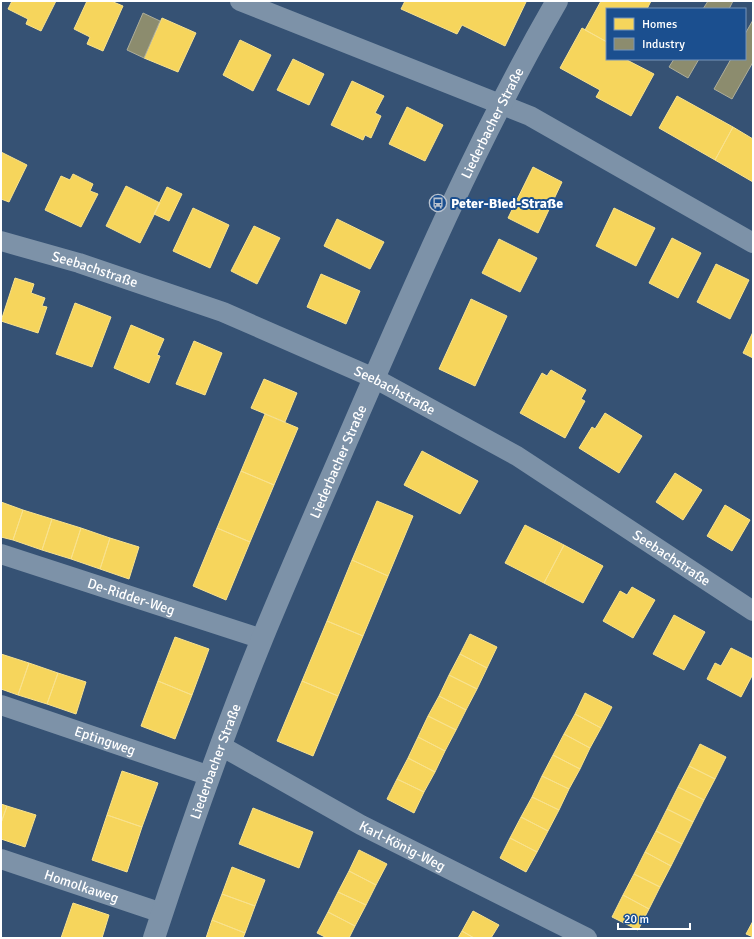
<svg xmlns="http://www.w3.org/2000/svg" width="754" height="939" viewBox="0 0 754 939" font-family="Signika,sans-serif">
	<rect width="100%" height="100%" fill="#365274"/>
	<!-- homes -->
	<path fill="#f6d55c" stroke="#f9e28d" d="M12,1H56L41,31L26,24L28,19L8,9Z
		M87,1H111L123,6L103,51L87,44L90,37L74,29Z
		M405,1H525L526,2L505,46L462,25L457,34L401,9Z
		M601,1H651L647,9H607V42L585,30Z
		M162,18L196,33L178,72L144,58Z
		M582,28L607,42V59H625L654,74L631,116L596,97L600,90L560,68Z
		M240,40L271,55L253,91L223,75Z
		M293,59L324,74L309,105L277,90Z
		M352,81L384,96L375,113L381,116L371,138L365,135L363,140L331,125Z
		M677,96L733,127L715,160L659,128Z
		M407,107L443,125L425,161L389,144Z
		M733,127L753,139V182L715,160Z
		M1,152L27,165L9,202L1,199Z
		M533,167L562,182L538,233L508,218Z
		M73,174L93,184L90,191L98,194L81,227L45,210L61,176L70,180Z
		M126,186L160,203L140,243L106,226Z
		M167,187L182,194L169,221L154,214Z
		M193,208L229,225L210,268L173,251Z
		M614,208L655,228L636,266L596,246Z
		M337,219L384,242L370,269L324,246Z
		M254,226L280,238L257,284L231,271Z
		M672,238L701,253L678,298L649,283Z
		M499,239L537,258L520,292L482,273Z
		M716,264L749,280L730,319L697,302Z
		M321,274L360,291L346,324L307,307Z
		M15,278L34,284L31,293L45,298L42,306L47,307L38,333L1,321Z
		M471,299L507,316L475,386L439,369Z
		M75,303L111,317L92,367L56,354Z
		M131,325L164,339L157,355L160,356L149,383L114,368Z
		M753,332V358L743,353Z
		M194,341L222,353L205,395L176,384Z
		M551,370L586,390L581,399L585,401L565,438L520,413L542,373L547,376Z
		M264,379L297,393L285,422L251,408Z
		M605,413L642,436L619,473L579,448L592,427L595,429Z
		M265,414L298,428L274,485L241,471Z
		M422,451L478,481L460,514L404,485Z
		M241,471L274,485L250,542L217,528Z
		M675,473L702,490L683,520L656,502Z
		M377,501L413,516L388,576L352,560Z
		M1,502L23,510L13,540L1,537Z
		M725,505L750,520L732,551L707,536Z
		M23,510L52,519L42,550L13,540Z
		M52,519L81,528L71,559L42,550Z
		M525,525L564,545L544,583L505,563Z
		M81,528L110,538L100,569L71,559Z
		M217,528L250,542L226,600L193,586Z
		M110,538L139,547L129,579L100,569Z
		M564,545L603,566L583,603L544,583Z
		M352,560L388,576L363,636L327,621Z
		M632,587L655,600L633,638L603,621L620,591L627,595Z
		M674,615L705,632L684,670L653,654Z
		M327,621L363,636L338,696L302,681Z
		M470,634L497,647L487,668L460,654Z
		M175,637L209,649L192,695L158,681Z
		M731,648L753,659V674L741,697L707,679L715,663L721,666Z
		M1,654L29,663L18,695L1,689Z
		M460,654L487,668L477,689L449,675Z
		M29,663L58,673L47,704L18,695Z
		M58,673L86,682L76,714L47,704Z
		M449,675L477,689L466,710L439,696Z
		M158,681L192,695L175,739L141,726Z
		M302,681L338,696L313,756L277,741Z
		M585,693L612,707L601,728L575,714Z
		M439,696L466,710L456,730L428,716Z
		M575,714L601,728L590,748L564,734Z
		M428,716L456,730L445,751L418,737Z
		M564,734L590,748L580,769L553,755Z
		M418,737L445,751L435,772L408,758Z
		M700,744L726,757L715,779L689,766Z
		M553,755L580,769L569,789L542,776Z
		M408,758L435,772L424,792L397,779Z
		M689,766L715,779L704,800L678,787Z
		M122,771L158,783L142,827L107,815Z
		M542,776L569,789L559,810L532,797Z
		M397,779L424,792L414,813L387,799Z
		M678,787L704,800L693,822L667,809Z
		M532,797L559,810L548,831L521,817Z
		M1,804L7,806L1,823Z
		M7,806L36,815L25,847L1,839V823Z
		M253,808L313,832L299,868L239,844Z
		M667,809L693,822L682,844L656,831Z
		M107,815L142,827L127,872L92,860Z
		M521,817L548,831L537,852L510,838Z
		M656,831L682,844L671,866L645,852Z
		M510,838L537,852L526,872L500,858Z
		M359,850L387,864L376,885L349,871Z
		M645,852L671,866L660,887L634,874Z
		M232,867L265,880L255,906L222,894Z
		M349,871L376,885L366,905L338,892Z
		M634,874L660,887L649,909L623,895Z
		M338,892L366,905L355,926L328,912Z
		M222,894L255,906L245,933L212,920Z
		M623,895L649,909L638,930L612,917Z
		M73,903L109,915L102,938H61Z
		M473,911L499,925L491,938H474L462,931Z
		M328,912L355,926L349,938H327L317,933Z
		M212,920L245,933L243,938H206Z
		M753,921V937L746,934Z
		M462,931L474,938H458Z"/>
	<!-- industry -->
	<path fill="#8c8c6e" stroke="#aeae9a" d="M708,1H733L729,9H703Z
		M143,13L160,21L144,58L127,50Z
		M753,20V62L732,99L714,89L731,59H745V34Z
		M674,59H699L688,78L669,67Z"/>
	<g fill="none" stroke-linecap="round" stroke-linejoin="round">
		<!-- minor -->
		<g stroke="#7d92a8" stroke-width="20">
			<path d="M240,1L530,116L753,243"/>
			<path id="s1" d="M1,241L79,263L223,312L374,378L517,456L753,611"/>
			<path id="s2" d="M1,554L262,639"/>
			<path id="s3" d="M1,705L210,776"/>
			<path id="s4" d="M221,746L361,825L587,938"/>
			<path id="s5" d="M1,859L162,913"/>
		</g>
		<!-- tertiary -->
		<path stroke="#7d92a8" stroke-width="22" id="s6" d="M154,938C187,837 222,737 262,639C292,566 324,494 355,422C417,279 479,136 557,1"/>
	</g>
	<!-- icons -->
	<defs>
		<symbol id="bus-ring" viewBox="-11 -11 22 22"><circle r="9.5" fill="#1b4f8f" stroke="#b9c2ce" stroke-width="1.5"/><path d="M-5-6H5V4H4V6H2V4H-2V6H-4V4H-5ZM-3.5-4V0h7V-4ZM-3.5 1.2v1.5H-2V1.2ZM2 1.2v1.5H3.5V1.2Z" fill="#b9c2ce"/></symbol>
	</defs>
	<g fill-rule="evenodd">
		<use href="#bus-ring" x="428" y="193" width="20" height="20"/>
	</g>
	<g text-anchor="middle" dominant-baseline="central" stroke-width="4" stroke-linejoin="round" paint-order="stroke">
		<!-- street labels -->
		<g font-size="14" fill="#fff" stroke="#1b4f8f">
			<text stroke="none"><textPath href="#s6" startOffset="883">Liederbacher Straße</textPath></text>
			<text stroke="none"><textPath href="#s1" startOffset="98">Seebachstraße</textPath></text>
			<text stroke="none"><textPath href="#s1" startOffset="422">Seebachstraße</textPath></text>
			<text stroke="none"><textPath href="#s6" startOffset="511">Liederbacher Straße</textPath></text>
			<text stroke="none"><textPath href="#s1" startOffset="746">Seebachstraße</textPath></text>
			<text stroke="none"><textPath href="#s2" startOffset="137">De-Ridder-Weg</textPath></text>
			<text stroke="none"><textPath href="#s3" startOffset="110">Eptingweg</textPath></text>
			<text stroke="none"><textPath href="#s6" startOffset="187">Liederbacher Straße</textPath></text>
			<text stroke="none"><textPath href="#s4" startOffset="207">Karl-König-Weg</textPath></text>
			<text stroke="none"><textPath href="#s5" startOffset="85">Homolkaweg</textPath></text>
		</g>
		<!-- poi labels -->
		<g font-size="14" font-weight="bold" fill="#fff" stroke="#1b4f8f" text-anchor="start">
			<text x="451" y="203">Peter-Bied-Straße</text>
		</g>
	</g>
	<!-- border -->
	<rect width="754" height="939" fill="none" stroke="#ffffff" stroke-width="4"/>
	<!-- legend -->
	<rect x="606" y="8" width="140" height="52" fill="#1b4f8f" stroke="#7695bc"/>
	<rect x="614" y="18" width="20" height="12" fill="#f6d55c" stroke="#7695bc"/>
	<text x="642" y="28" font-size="12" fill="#ffffff">Homes</text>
	<rect x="614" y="38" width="20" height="12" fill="#8c8c6e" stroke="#7695bc"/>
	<text x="642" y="48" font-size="12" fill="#ffffff">Industry</text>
	<!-- scale -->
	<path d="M618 923v6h72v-6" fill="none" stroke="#ffffff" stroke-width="2"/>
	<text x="624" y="923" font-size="12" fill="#ffffff" stroke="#1b4f8f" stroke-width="3" paint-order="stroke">20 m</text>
</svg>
